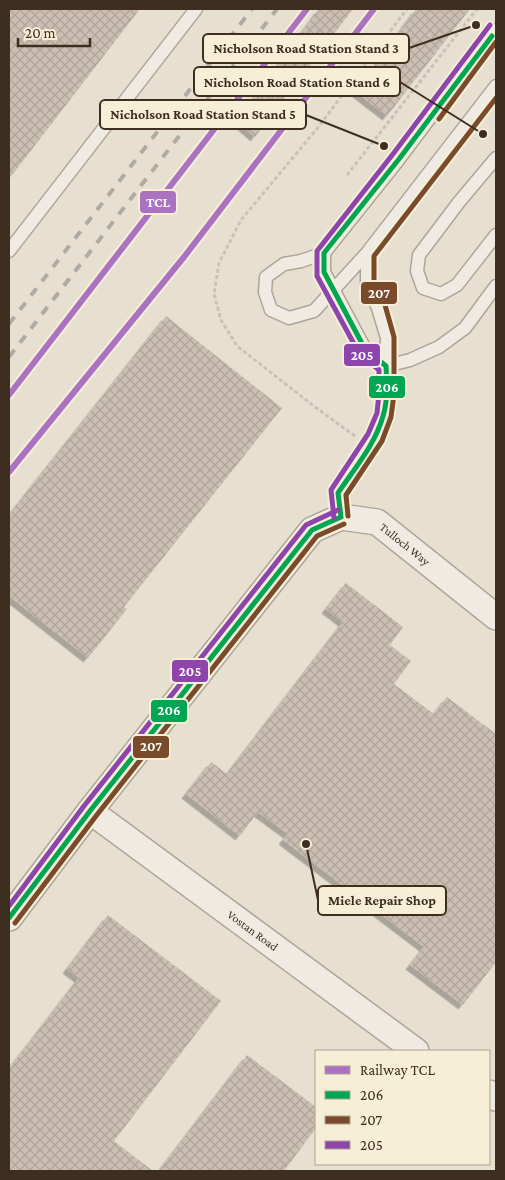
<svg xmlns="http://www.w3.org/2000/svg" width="505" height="1180" viewBox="0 0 505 1180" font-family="'Crimson Pro',serif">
	<defs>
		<pattern id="building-cross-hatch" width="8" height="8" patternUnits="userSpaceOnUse" patternTransform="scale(1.25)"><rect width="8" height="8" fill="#cbbfb2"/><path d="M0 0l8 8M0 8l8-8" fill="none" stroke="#afa499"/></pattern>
		<filter id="shadow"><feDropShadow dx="-4.5" dy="4.5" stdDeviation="0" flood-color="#0004"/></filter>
	</defs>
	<rect width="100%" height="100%" fill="#e7e0d1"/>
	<!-- building -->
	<path fill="url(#building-cross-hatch)" filter="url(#shadow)" d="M9,9H140L9,179Z
		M319,9H353L255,137L237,121Z
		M416,9H470L387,116L356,92Z
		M166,316L282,408L124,607L127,609L88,658L9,596V515Z
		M346,583L403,627L390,645L411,661L394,684L434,714L447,697L496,734V962L463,1005L410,965L424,947L283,840L288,834L258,812L240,836L186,794L211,762L227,774L343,622L326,609Z
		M108,915L221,1001L114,1141L153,1171H9V1069L79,978L67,969Z
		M247,1055L316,1107V1128L284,1171H159Z"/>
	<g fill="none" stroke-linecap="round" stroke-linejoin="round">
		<defs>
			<path id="service" d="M496,158L459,202L419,255L417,271L423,288L441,294L457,285L496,235
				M9,251L196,9
				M324,253L301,261L284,264L266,277L265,292L271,310L289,318L314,311L367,253L496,86
				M386,366L365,349L324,272V253L399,159L496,30
				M386,366L410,360L439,347L465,328L496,286
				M341,517L338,493L375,438L384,415L387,393L386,366L387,338L378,308L367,285V253"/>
			<g id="minor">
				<path id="s1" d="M90,811L416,1051"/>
				<path id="s2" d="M9,918L90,811L312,530L341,517L377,522L496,617"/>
				<path d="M489,1093L496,1098"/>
			</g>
		</defs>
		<!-- service casing -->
		<use href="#service" stroke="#ada599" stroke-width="15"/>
		<!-- minor casing -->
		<use href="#minor" stroke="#ada599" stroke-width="28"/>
		<!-- path -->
		<path stroke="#c8c2b9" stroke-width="3" stroke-dasharray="4 2.5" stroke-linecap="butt" d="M347,175L477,9
			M355,436L315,407L237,346L221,320L214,294L219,263L241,220L316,130L407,9"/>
		<!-- service -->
		<use href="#service" stroke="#efebe3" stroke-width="12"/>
		<!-- minor -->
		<use href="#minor" stroke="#efebe3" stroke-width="25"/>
		<!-- rail -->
		<path stroke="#afaaa2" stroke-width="4" stroke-dasharray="9 9" stroke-linecap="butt" d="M9,324L252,9
			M9,357L277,9"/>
		<defs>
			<path id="bus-1" d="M341,517L338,493C354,469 375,445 383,416C388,400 387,383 386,366L365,349L324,272V253L399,159L492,36
				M9,918L90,811L312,530L341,517"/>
			<path id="bus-2" d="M439,119L496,42
				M348,516L346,495L382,441L391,417L394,394V337L385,305L374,283V256L496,98
				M15,923L96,816L317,536L344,524"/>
			<path id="bus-3" d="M334,518L331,490L368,434L377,413L379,393V370L359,353L317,276V251L393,154L490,25
				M9,906L84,806L306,525L338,510"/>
		</defs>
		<!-- bus-1 casing -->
		<use href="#bus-1" stroke="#f7eed8" stroke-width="9"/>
		<!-- bus-2 casing -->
		<use href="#bus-2" stroke="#f7eed8" stroke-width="9"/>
		<!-- bus-3 casing -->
		<use href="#bus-3" stroke="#f7eed8" stroke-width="9"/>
		<!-- bus-1 -->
		<use href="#bus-1" stroke="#00a651" stroke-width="5"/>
		<!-- bus-2 -->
		<use href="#bus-2" stroke="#7a4b2a" stroke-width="5"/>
		<!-- bus-3 -->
		<use href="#bus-3" stroke="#8e44ad" stroke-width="5"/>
		<defs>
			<path id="rail-1" d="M9,395L307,9
				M9,472L184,257L374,9"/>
		</defs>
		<!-- rail-1 casing -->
		<use href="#rail-1" stroke="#f7eed8" stroke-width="10"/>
		<!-- rail-1 -->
		<use href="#rail-1" stroke="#ab72c2" stroke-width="6"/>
	</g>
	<g text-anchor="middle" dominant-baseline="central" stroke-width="4.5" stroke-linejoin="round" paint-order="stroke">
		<!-- street labels -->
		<g font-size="12" fill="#3d2e20" stroke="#f7eed8">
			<text stroke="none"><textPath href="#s2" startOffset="596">Tulloch Way</textPath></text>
			<text stroke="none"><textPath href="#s1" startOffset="202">Vostan Road</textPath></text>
		</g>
	</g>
	<!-- callouts -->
	<path fill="none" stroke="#3d2e20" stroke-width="2" d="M476 25L409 48M483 134L400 82M384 146L306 115M306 844L318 900"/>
	<g fill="#3d2e20" stroke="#f7eed8" stroke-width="2">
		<circle cx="476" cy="25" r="5"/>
		<circle cx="483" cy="134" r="5"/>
		<circle cx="384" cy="146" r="5"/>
		<circle cx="306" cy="844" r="5"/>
	</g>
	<g fill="#f7eed8" stroke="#3d2e20" stroke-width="2">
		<rect x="203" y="34" width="206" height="29" rx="5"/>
		<rect x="194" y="67" width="206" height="29" rx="5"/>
		<rect x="100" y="100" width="206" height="29" rx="5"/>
		<rect x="318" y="886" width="128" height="29" rx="5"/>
	</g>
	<g font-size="14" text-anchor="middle" font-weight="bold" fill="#3d2e20">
		<text x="306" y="53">Nicholson Road Station Stand 3</text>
		<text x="297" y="87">Nicholson Road Station Stand 6</text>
		<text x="203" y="119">Nicholson Road Station Stand 5</text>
		<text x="382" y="905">Miele Repair Shop</text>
	</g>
	<g stroke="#f7eed8" stroke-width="2">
		<rect x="139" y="190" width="38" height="24" rx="5" fill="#ab72c2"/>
		<rect x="360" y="281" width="38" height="24" rx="5" fill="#7a4b2a"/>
		<rect x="343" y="343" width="38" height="24" rx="5" fill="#8e44ad"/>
		<rect x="368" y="375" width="38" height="24" rx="5" fill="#00a651"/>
		<rect x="171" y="659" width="38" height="24" rx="5" fill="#8e44ad"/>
		<rect x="150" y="699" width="38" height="24" rx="5" fill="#00a651"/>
		<rect x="132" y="735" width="38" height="24" rx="5" fill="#7a4b2a"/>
	</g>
	<g font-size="14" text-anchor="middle" font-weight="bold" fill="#fff">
		<text x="158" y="207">TCL</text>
		<text x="379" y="298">207</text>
		<text x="362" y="360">205</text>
		<text x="387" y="392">206</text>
		<text x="190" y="676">205</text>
		<text x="169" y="715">206</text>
		<text x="151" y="751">207</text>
	</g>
	<!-- border -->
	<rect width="505" height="1180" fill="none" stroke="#3d2e20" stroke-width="20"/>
	<!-- legend -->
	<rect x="315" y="1050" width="175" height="115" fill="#f7eed8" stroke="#ada18e"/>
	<rect x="325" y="1066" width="25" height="8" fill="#ab72c2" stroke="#ada18e"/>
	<text x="360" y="1075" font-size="15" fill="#3d2e20">Railway TCL</text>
	<rect x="325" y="1091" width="25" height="8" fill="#00a651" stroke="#ada18e"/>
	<text x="360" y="1100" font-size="15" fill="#3d2e20">206</text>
	<rect x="325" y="1116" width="25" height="8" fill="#7a4b2a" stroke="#ada18e"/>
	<text x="360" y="1125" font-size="15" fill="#3d2e20">207</text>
	<rect x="325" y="1141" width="25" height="8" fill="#8e44ad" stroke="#ada18e"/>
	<text x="360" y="1150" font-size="15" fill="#3d2e20">205</text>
	<!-- scale -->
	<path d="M18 38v8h72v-8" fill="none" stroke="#3d2e20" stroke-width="2.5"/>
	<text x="25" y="38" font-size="15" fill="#3d2e20" stroke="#f7eed8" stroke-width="4" paint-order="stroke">20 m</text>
</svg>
